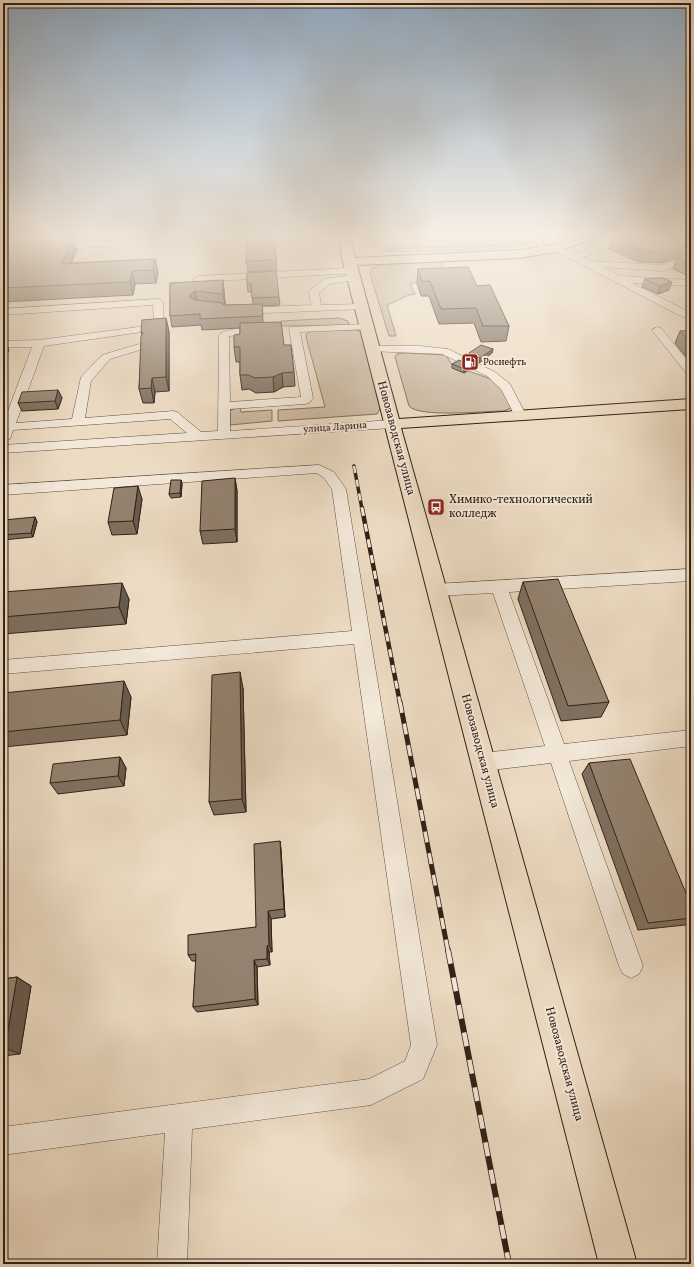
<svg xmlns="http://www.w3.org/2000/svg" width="694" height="1267" viewBox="0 0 694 1267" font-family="Vollkorn,serif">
	<rect width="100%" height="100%" fill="#eddcc4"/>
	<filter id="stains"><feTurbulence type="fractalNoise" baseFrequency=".005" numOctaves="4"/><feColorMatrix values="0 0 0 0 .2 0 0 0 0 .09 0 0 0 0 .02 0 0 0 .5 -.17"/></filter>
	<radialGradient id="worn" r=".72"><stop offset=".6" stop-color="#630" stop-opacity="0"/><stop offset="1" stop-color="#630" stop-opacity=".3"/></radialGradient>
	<!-- green -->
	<path fill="#cdbca6" stroke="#806e5e" d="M358,237H530L531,240L509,244L408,248L366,246L361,244Z
		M532,242C525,251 402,252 384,251L386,249L508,245Z
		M438,261L442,264L443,269L428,282L410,283L415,294L409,295L387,305L396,336H389L370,274L371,269L388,262Z
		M339,318L348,321L349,325L282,326L281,321Z
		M355,330L362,332L381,407L377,414L278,421V410L325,407L306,337V334L312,331Z
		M405,353L446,355L452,365L499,382L511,408L504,411C485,411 419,418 409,406L395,357L397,354Z
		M240,407L241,412L272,410V421L230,425V410Z"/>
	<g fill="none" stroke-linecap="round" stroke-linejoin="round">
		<defs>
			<path id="minor" d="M218,237H289L285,240L78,248L53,246L49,243L53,240L78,242Z
				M532,237H540L546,245L541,248L538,247Z
				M602,239L606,242L600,246L598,252L583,257L592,261L661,265L680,259L683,260V264L662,271L604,267L620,276L691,280V286L632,283L691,313V317H683L667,309L550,248L555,245L576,254L590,249L592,243Z
				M352,268L357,271L355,273L198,282L193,279L198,276Z
				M345,276L350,279L348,281L330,284L319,293L321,305L361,304L365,305L366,307L365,309L240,314L235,311L240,308L311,305L309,292L310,290L324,279Z
				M158,299L163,302L164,327L163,329L44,346L16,423L72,419L81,377L102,355L139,344L145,347L143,349L110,359L91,381L85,418L173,411L177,412L201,432L218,431L219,335C224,328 263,325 268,331L263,334L229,336L230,402L301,397L289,329L290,327L366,324L370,325L371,327L370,329L300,332L313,398L309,403L305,404L230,409V431L392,420L398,424L392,428L3,453V445L187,433L170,419L13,430L10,439H3V424L32,347H3V341L39,340L154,325L153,305L3,315V309Z
				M657,327L661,328L691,365V375L687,374L652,330Z
				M372,346H420L448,349L495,372L510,384L526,415L524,418H516L501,389L487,376L442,354L368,351L366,349Z
				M319,465L334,472L346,489L437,1045L423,1079L371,1105L192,1129L187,1264H157L165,1133L3,1155V1127L369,1079L405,1061L411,1045L354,644L3,674V660L352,631L332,489L324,478L317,473L3,495V485Z
				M691,569V581L509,592L564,744L691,730V746L569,761L643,966L639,974L631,978L623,974L619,966L551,763L483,771L476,768L473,762L476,756L483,753L545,746L493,593L436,596L430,594L428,590L430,586L436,584Z"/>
			<path id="major" d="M338,237H350L355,258L520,250L553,245L578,237H595L593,239L555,252L520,258L357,265L399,419L691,399V409L401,428L637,1264H599L343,262Z"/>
		</defs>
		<!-- minor casing -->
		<use href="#minor" stroke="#615042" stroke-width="1"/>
		<!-- major casing -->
		<use href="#major" stroke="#322116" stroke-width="2"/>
		<!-- minor -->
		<use href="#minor" fill="#f3e8d9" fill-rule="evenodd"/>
		<!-- major -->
		<use href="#major" fill="#eddcc4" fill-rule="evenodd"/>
		<defs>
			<path id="rail-far3" d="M354,466L362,509"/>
			<path id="rail-far2" d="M362,508L400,703"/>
			<path id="rail-far1" d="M400,702L448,951"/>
			<path id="rail" d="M448,950L509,1264"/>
		</defs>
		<!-- rail-far3 casing -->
		<use href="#rail-far3" stroke="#322116" stroke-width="3.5"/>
		<!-- rail-far2 casing -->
		<use href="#rail-far2" stroke="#322116" stroke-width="4.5"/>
		<!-- rail-far1 casing -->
		<use href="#rail-far1" stroke="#322116" stroke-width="5"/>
		<!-- rail casing -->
		<use href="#rail" stroke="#322116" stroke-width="6"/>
		<!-- rail-far3 -->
		<use href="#rail-far3" stroke="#f3e8d9" stroke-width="2.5" stroke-dasharray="7" stroke-linecap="butt"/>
		<!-- rail-far2 -->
		<use href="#rail-far2" stroke="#f3e8d9" stroke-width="3" stroke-dasharray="8" stroke-linecap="butt"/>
		<!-- rail-far1 -->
		<use href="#rail-far1" stroke="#f3e8d9" stroke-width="3.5" stroke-dasharray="11" stroke-linecap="butt"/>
		<!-- rail -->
		<use href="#rail" stroke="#f3e8d9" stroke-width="4.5" stroke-dasharray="14" stroke-linecap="butt"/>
	</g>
	<!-- wall -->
	<path fill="#7e7060" stroke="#322116" d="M274,237L277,270L248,272L246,261L260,238Z
		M691,237V277L673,269L677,258L661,263L639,262L609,249L612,238Z
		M3,241L77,249L71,263L155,259L158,272L156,283L135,284L133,295L3,302Z
		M418,269L477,286L509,326L506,341L481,342L474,323L439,324L429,296H421L417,283Z
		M247,273L279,297L280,305L262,306L263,322L284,345L294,372L295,386L283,387L274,392L256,393L249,389L242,390L240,375V362H236L234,347L240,334V328L202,330L201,325L172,327L170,316V283L224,290L225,304H223L224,305H253L252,292H248L247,284Z
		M645,279L669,290L658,294L642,287Z
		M166,318L169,332V391L155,392L154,403H143L139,389L142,335L141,331Z
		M680,331H691V363L675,343Z
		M493,349L492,353L479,363L468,357L469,353Z
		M452,364L470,365V369L464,373L452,368Z
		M58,390L62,398L58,409L22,411L18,403Z
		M235,478L237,491V542L203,544L200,531Z
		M181,480L182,484L181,497L171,498L169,494Z
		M142,499L137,534L112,535L108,522Z
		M35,517L37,522L33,537L3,540V525Z
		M523,582L609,702L601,717L561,721L518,599Z
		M3,592L129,599L126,624L3,634Z
		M243,688L246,812L214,815L209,802Z
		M3,693L131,697L127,735L3,747Z
		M120,757L126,768L124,786L58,794L50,783Z
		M589,763L691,905V921L685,925L638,930L582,774Z
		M280,841L281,850L285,917L271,919L272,952H269L270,965L257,967L258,1005L197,1012L193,1007L196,961H192L188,955L256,927Z
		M17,977L31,986L20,1054L3,1056V979Z"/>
	<!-- shaded-wall -->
	<path fill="#675b4e" stroke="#322116" d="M73,237L77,249L66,277L62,264Z
		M684,247L680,258H677L661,263L665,252Z
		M155,259L158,272L156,283L153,270Z
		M132,271L135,284L133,295L130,282Z
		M223,280L224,290L225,304L223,294Z
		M672,282L669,290L658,294L660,286Z
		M195,291L197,302L189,296Z
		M166,318L169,332V391L166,377Z
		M3,336L9,350L3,364Z
		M493,349L492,353L479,363L480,358Z
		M470,365V369L464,373V369Z
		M282,373L283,387L274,392L273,377Z
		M152,378L155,392L154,403L151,388Z
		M58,390L62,398L58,409L55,401Z
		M235,478L237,491V542L235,529Z
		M181,480L182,484L181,497L180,493Z
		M138,486L142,499L137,534L133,521Z
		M35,517L37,522L33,537L31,533Z
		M122,583L129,599L126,624L119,607Z
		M240,672L243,688L246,812L242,799Z
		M124,681L131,697L127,735L120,720Z
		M120,757L126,768L124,786L118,776Z
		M280,841L281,850L285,917L284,909Z
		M268,911L271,919L272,952L269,945Z
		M267,946L269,952L270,965L267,959Z
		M254,960L257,967L258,1005L255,999Z
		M17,977L31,986L20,1054L5,1048Z"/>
	<!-- building -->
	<path fill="#938270" stroke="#322116" d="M51,237H73L62,264L155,259L153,270L132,271L130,282L3,288V241L9,240L10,238Z
		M247,237H260V238L274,237L276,260L246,261Z
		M616,237H691V264L677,258L688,254V248L684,247L665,252L643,251L612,238Z
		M468,267L477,286L490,285L509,326H483L476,308L441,309L430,281L422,282L418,269Z
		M276,271L279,297L252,298L251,284H247V273Z
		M663,278L672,282L660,286L645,279Z
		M223,280V294L195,291L189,296L195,300L223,303V305L262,304L263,316L200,319V314L170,316V283Z
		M166,318V377L152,378L151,388L139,389L141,336L143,333L141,331L142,320Z
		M281,322L284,345H291L294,372L282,373L273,377L255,378L248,375H240V347H234V335L240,334V323Z
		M680,331H691V344Z
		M481,345L493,349L480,358L469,353Z
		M459,360L470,365L464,369L452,364Z
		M58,390L55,401L18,403L22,392Z
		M235,478V529L200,531L202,481Z
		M171,480H181L180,493L169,494Z
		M138,486L133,521L108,522L114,488Z
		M35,517L31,533L3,535V525L4,520Z
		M558,579L609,702L568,706L523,582Z
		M122,583L119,607L3,617V592Z
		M240,672L242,799L209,802L212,675Z
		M124,681L120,720L3,732V693Z
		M120,757L118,776L50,783L53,764Z
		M630,759L691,905V918L648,923L589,763Z
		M280,841L284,909L268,911L269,945L267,946V959L254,960L255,999L193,1007L196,954L188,955V935L256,927L254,844Z
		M17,977L5,1048H3V979Z"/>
	<!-- sky -->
	<linearGradient id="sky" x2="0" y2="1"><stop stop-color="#90aac2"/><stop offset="0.57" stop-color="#f7efe4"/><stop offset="1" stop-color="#f7efe4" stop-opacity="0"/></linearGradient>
	<rect width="694" height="414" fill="url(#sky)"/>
	<!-- icons -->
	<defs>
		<symbol id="fuel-square" viewBox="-11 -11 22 22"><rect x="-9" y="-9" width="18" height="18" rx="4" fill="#8f2418" stroke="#f3e8d9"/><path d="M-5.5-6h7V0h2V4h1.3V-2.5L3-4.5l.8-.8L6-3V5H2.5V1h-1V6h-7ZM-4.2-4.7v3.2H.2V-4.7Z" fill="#fff"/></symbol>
		<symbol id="bus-square" viewBox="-11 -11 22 22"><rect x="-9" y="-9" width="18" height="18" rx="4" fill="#8f2418" stroke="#f3e8d9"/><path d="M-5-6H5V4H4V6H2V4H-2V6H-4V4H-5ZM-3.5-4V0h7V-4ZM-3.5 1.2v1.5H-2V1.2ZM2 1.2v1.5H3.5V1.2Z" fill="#fff"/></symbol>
	</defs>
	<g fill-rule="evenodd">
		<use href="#fuel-square" x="460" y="352" width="20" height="20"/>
		<use href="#bus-square" x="426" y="497" width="20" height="20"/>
	</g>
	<g text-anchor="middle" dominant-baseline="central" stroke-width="4" stroke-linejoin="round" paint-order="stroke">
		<!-- far-poi labels -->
		<g font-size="10" fill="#322116" stroke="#f3e8d9" text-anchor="start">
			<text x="483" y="362">Роснефть</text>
		</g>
		<!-- far-street labels -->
		<g font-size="10" fill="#322116" stroke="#f3e8d9">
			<text transform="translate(335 427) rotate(-4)">улица Ларина</text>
		</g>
		<!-- street labels -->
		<g font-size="12" fill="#322116" stroke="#f3e8d9">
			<text transform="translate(396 438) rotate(75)">Новозаводская улица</text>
			<text transform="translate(480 751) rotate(75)">Новозаводская улица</text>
			<text transform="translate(564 1064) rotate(75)">Новозаводская улица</text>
		</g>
		<!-- poi labels -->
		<g font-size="12" fill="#322116" stroke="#f3e8d9" text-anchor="start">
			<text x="449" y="500">Химико-технологический<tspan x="449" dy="14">колледж</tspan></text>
		</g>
	</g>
	<!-- margin -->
	<rect width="694" height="1267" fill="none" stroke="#eddcc4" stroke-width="16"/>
	<rect x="4" y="4" width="686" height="1259" fill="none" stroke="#322116" stroke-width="2"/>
	<rect x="8" y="8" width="678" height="1251" fill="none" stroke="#322116"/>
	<rect width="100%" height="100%" filter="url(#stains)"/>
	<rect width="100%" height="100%" fill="url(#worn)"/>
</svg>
